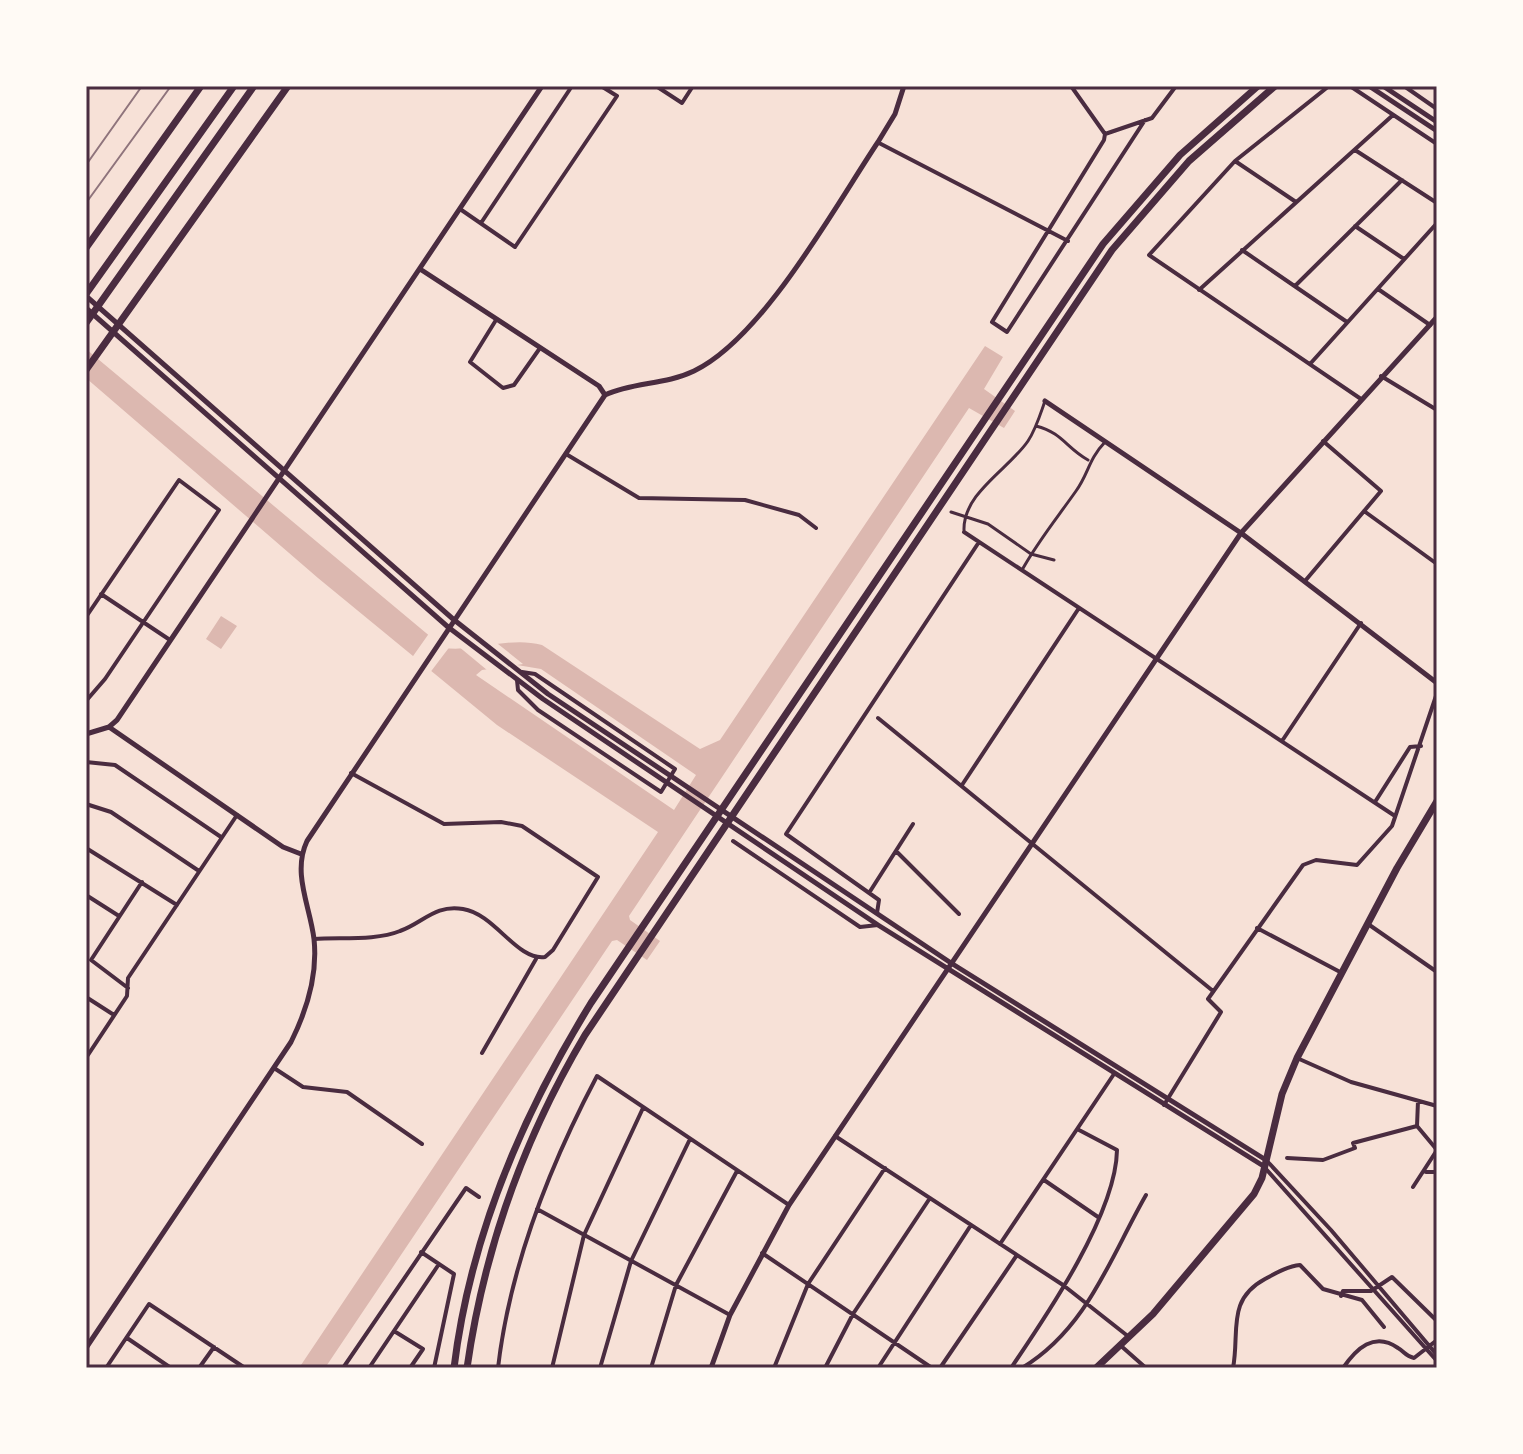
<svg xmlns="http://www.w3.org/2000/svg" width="1523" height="1454" viewBox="0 0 1523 1454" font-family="Inter,sans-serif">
	<rect width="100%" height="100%" fill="#f7e1d7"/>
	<!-- water -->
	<path fill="#dcb8b0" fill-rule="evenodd" d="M985,346L1003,357L984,389L1015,411L1004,428L969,408L629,916L630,920L660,941L647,960L617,940L612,941L325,1368H299L658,832L497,725L318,578L86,378V349L444,648C477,652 509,636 542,645L700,749L720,740ZM517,665L541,669L696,775L674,810L476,675L482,670Z
		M221,616L237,626L221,649L206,639Z"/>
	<!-- pier -->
	<path fill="#f7e1d7" d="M430,632L451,645L429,674L411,659Z
		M493,640L523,664L487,670L458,646Z"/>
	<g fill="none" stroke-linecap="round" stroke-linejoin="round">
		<!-- pedestrian -->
		<path stroke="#4a2c40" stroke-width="3" d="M1036,426C1063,433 1066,448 1088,460
			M951,512L988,524L1031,554L1054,560
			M964,530C963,493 1009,469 1028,441C1036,429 1040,415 1045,401
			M1022,570C1038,541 1057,518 1076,491C1089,473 1088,460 1105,442"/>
		<!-- minor -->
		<path stroke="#4a2c40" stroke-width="4" d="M656,86L682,103L693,86
			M1071,86L1105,134L1104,140L992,322L1007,332L1145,120
			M1329,86L1235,161L1149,255L1361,399
			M1350,86L1437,144
			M1404,86L1437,109
			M1105,134L1152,118L1176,86
			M879,143L1068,241
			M1355,150L1437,203
			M1235,161L1296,202
			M460,209L515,247L617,96L601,86
			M481,223L572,86
			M1355,226L1404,259
			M1242,250L1347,322
			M1295,286L1402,180
			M1378,289L1430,325
			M1199,290L1393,115
			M496,320L470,362L503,388L514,385L540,348
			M1310,364L1437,223
			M1381,376L1437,410
			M566,454L639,498L745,500L799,515L816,528
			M1364,511L1437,564
			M964,532L1395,816
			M1305,581L1381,491L1323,441
			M101,594L170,640
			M86,617L179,480L219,510L105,679L86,701
			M517,680L518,690L538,710L661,792L675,769L535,674L522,672
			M878,718L1213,991
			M1282,741L1361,623
			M86,762L115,765L221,837
			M962,785L1079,608
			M1375,802L1410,747L1421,746
			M86,804L111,812L199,871
			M733,841L860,927L878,925
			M86,848L177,905
			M896,851L959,914
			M869,893L913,824
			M86,895L119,916
			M877,913L879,900L786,834L979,542
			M1368,924L1437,972
			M1257,928L1342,973
			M314,939C340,937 376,941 400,931C423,923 435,904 463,909C495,914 517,961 545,957L553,950L598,877L522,826L501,822L444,824L351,773
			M128,988L91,960L142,882
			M86,997L114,1015
			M482,1053L536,959
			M86,1058L127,996L128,978L237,815
			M1297,1058L1351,1082L1437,1106
			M274,1068L303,1087L347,1092L422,1144
			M1418,1101L1417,1126L1437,1150
			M1164,1105L1221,1012L1208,999L1303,865L1316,860L1357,865L1392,826L1437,693
			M835,1136L1063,1285L1129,1337
			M1287,1158L1323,1160L1355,1148L1353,1143L1417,1126
			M1267,1161L1331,1230L1437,1355
			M1266,1169L1437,1361
			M1426,1172H1437
			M1044,1180L1098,1217
			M1413,1187L1437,1150
			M537,1209L730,1315
			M1000,1244L1114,1074
			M421,1252L454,1274L434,1368
			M762,1253L932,1368
			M1341,1296L1343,1291H1371L1392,1277L1437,1321
			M394,1331L423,1349L410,1368
			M127,1338L171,1368
			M1120,1345L1146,1368
			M106,1368L149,1304L245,1368
			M199,1368L214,1347
			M343,1368L466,1188L479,1197
			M369,1368L439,1264
			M498,1368C510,1265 549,1167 597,1076L789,1205
			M552,1368L584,1235L643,1108
			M600,1368L631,1261L690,1139
			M651,1368L676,1285L737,1171
			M774,1368L808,1284L885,1168
			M825,1368L853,1314L930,1198
			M878,1368L971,1225
			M940,1368L1017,1255
			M1011,1368C1047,1315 1116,1214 1117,1150L1079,1130
			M1022,1368C1087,1329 1110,1258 1146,1195
			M1233,1368C1240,1332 1226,1300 1265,1279C1276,1273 1288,1266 1300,1265L1323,1289L1362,1300L1384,1327
			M1343,1368C1356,1349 1374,1331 1398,1348C1405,1352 1405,1356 1414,1358L1437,1340"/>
		<!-- tertiary -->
		<path stroke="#4a2c40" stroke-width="5" d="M1369,86L1437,131
			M1383,86L1437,122
			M420,269L599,386L605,395
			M86,296L453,619L548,694L951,963L1266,1160
			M86,308L448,627L543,699L878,925L1265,1167
			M1045,401L1241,533L1437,683
			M109,727L283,847L301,854
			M86,734L109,727L117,720L542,86
			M86,1348L291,1042C307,1010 318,976 314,939C310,906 292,873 307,841L605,395C633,382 665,385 694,371C763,338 834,208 878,142L895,114L904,86
			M711,1368L730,1315L789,1205L1241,533L1437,317"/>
		<!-- trunk -->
		<path stroke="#4a2c40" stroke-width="7" d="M86,248L201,86
			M86,370L288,86
			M1096,1368L1153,1314L1254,1194L1262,1178L1282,1094L1297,1058L1397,868L1437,801"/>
		<!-- motorway -->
		<path stroke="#4a2c40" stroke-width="7" d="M86,294L234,86
			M86,323L254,86
			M454,1368C470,1236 522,1115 591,1003L1103,244L1180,155L1258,86
			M467,1368C484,1249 524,1138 585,1035L1112,250L1189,161L1275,86"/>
		<!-- rail -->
		<path stroke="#8f747c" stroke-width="2" d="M86,165L142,86
			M86,203L171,86"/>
	</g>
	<!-- border -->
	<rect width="1523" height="1454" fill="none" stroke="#fffaf5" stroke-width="176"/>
	<rect x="88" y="88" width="1347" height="1278" fill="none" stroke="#4a2c40" stroke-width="3"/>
</svg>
